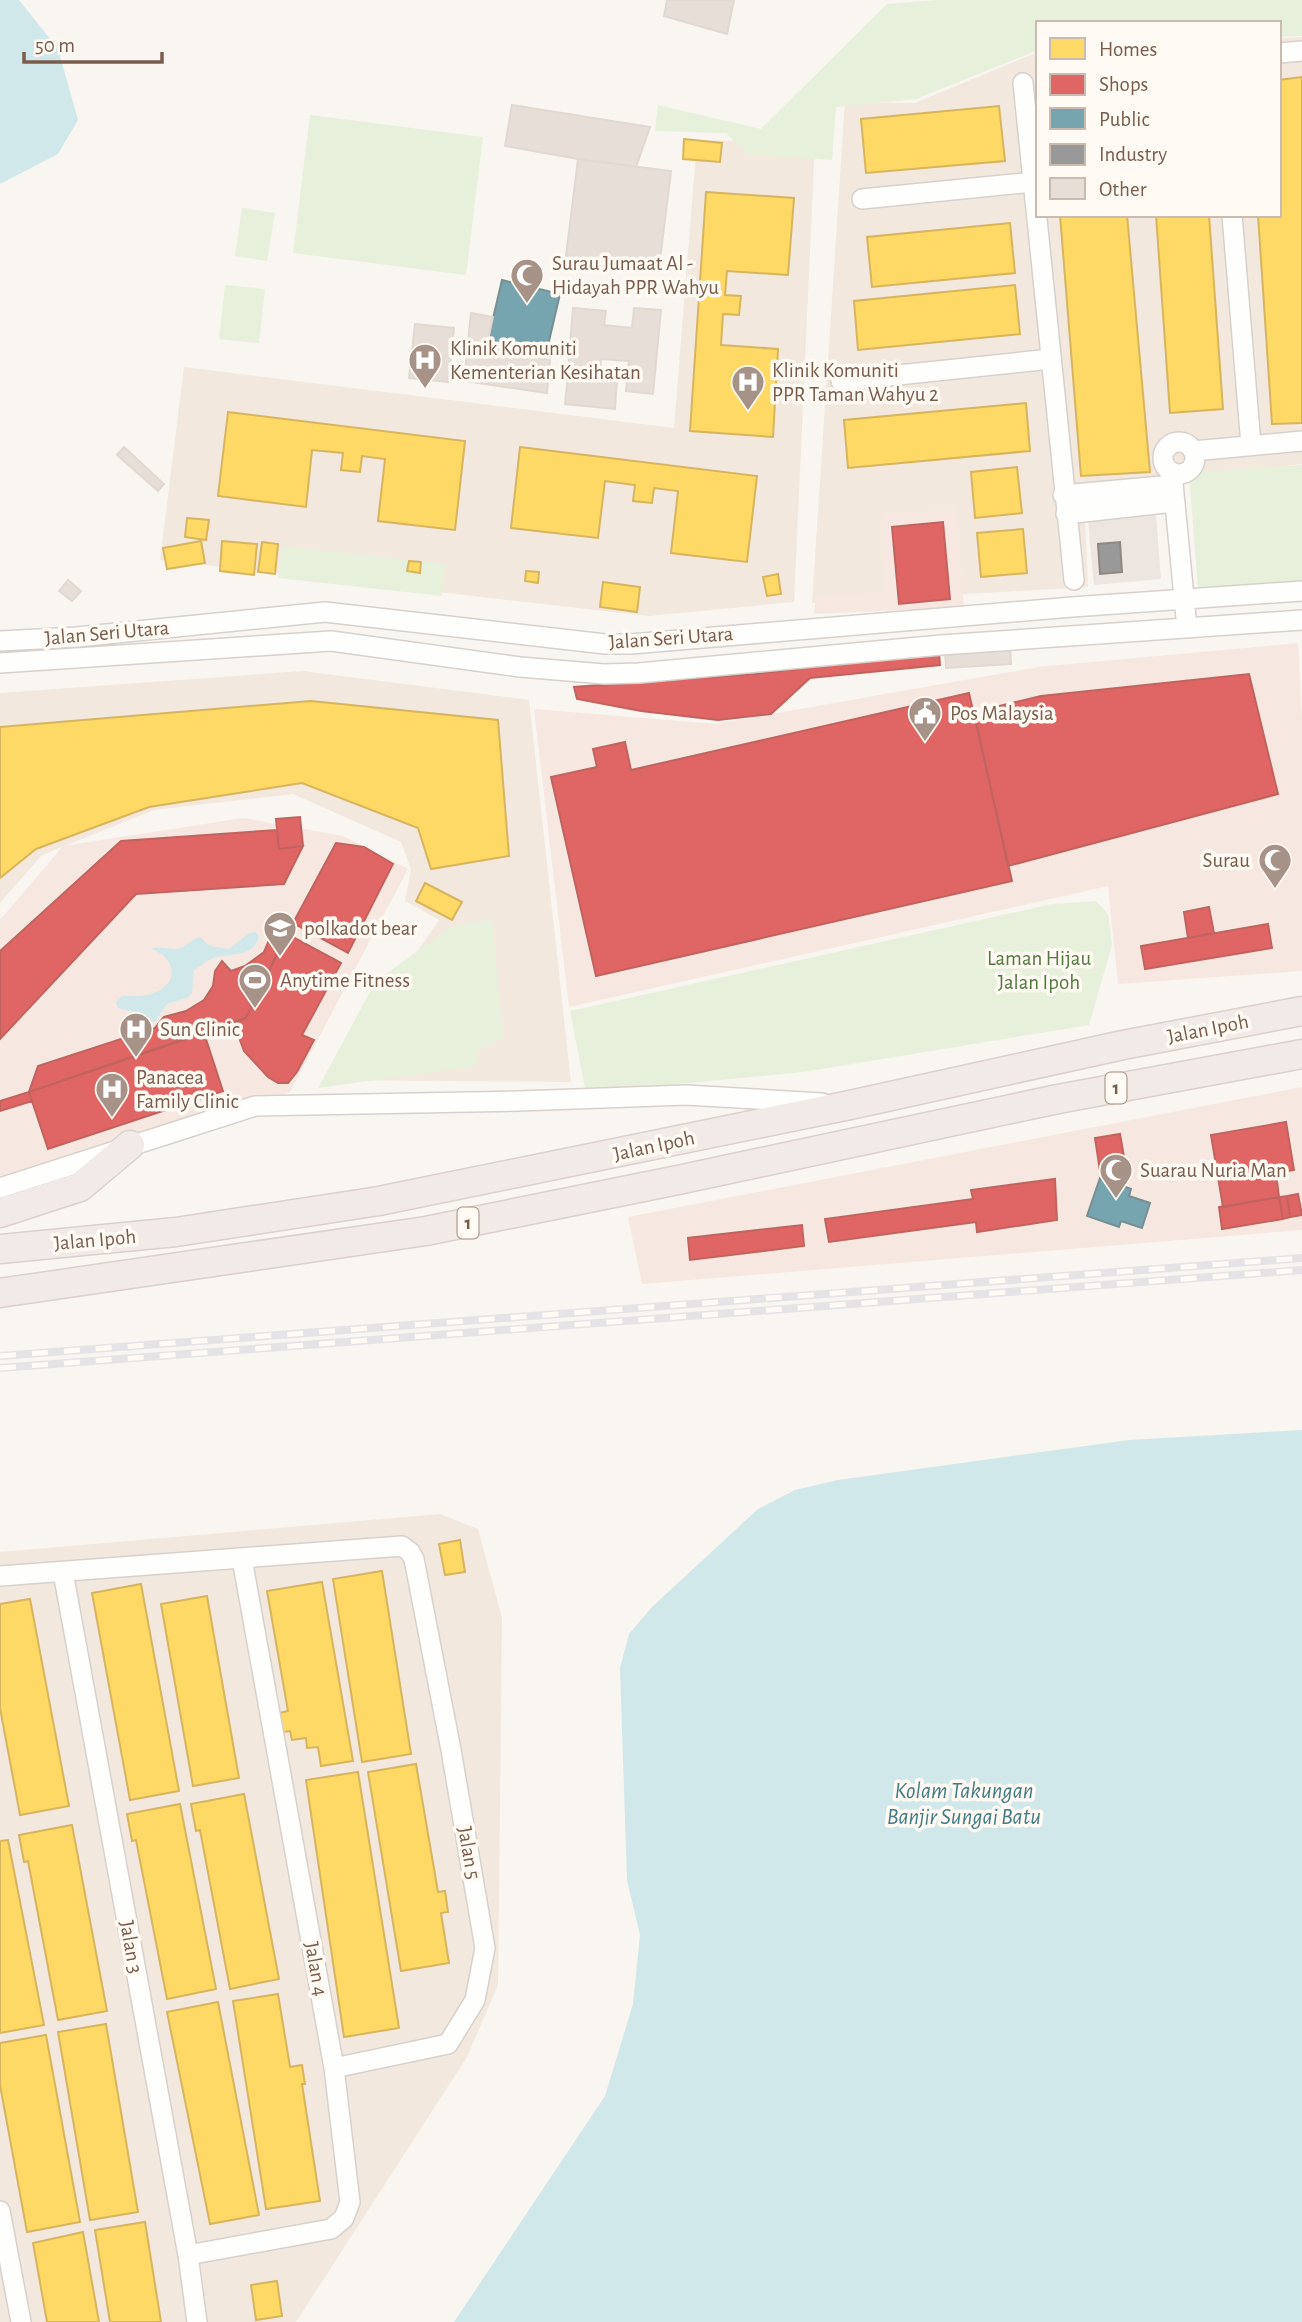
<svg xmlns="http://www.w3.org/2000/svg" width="1302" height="2322" viewBox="0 0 1302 2322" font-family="'Alegreya Sans',sans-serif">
	<rect width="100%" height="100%" fill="#f9f5f0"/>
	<!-- residential -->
	<path fill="#f2e8de" d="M1302,37V464L1125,484L1085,516L1088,587L812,603L845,102L915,103L1038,52V215H1279V38Z
		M697,140L815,143L794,602L648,616L160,560L184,367L674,428Z
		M303,671L529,700L571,1082L329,1080L439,920L405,901L411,869L401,842L293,794L154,810L42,855L0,903V693Z
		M440,1514L478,1529L502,1618L498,1985L467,2057L296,2322H0V1552Z"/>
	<!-- commercial -->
	<path fill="#f6e8e1" d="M955,508L964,607L814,614L816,595L884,593L883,514Z
		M1298,643L1302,718V971L1118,984L1108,886L569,1007L534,709L716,724L1038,667Z
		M243,818L343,836L408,869L290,1092L0,1197V920L63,846Z
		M1302,1087V1230L642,1284L628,1217Z"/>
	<!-- industrial -->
	<path fill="#ede5e0" d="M1156,515L1161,579L1094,585L1088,521Z"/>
	<!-- green -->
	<path fill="#e7f0db" d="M939,0H1302V36L1279,37V23H1038V50L916,99L836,107L832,160L748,155L726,133L655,131L658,105L761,129L887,4Z
		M310,115L483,137L466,275L293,253Z
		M242,208L275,213L267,261L235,256Z
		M225,285L265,289L259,343L219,339Z
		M1302,465V581L1198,589L1189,473Z
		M282,546L445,564L442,596L278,578Z
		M1096,901L1108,914L1112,945L1089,1025L803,1072L586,1093L570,1011L1052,904Z
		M492,919L503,1038L478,1050L476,1066L318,1088L376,981L452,926Z"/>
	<!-- water -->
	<path fill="#d0e8ea" d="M0,0H19L58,49L78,120L58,154L0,184Z
		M255,932L259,935C254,959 232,952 214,958C207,960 200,966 194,970L192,993L187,998L167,1004L155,1022H141L139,1013L118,1008L116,1002L122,996C134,996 145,997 156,992C180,982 175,956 151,949C161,945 170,951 180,948C188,946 191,939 200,937L210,946L229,949L249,933Z
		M1302,1430V2322H454L605,2096L633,2004L640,1935L627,1880L620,1668L629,1634L652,1607L758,1509L795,1490L838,1480L1129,1440Z"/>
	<!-- homes -->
	<path fill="#ffd966" stroke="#d7b45e" stroke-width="2" d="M1302,77V423L1272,424L1258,215H1279V80Z
		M999,106L1005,161L866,173L861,119Z
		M684,139L722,143L720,162L683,159Z
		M706,192L794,198L788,275L727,271L725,295L741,296L739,315L723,314L721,345L778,349L773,437L690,431Z
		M1060,215H1127L1150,472L1081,476Z
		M1156,215H1209L1223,409L1170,413Z
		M1010,223L1015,273L872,287L867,237Z
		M1015,285L1020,334L858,350L854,301Z
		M1026,403L1030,451L848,468L844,420Z
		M228,412L465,441L455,530L378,521L385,459L362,456L360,472L341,470L343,453L312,450L306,507L218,496Z
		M520,447L757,476L747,562L671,553L678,491L654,488L652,503L633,501L635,485L605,481L598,538L511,528Z
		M1017,467L1022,513L975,518L971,472Z
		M187,518L209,520L206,540L185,537Z
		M1023,529L1027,573L981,577L977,533Z
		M201,541L205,563L167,569L163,548Z
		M222,541L257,544L254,575L220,571Z
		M262,542L278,544L275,574L258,572Z
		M409,561L421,562L420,573L407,571Z
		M526,571L539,572L538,583L525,581Z
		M778,574L781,594L767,596L763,577Z
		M603,582L640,587L637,612L600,607Z
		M311,701L498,720L509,856L431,869L418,828L302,783L149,807L36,849L0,878V727Z
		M425,883L462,902L452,920L416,901Z
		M460,1540L465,1572L445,1575L439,1544Z
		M382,1571L411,1754L362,1762L333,1579Z
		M322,1582L353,1761L321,1766L318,1747L307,1748L306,1738L292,1740L290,1731L283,1732L279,1713L288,1711L267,1591Z
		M141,1584L179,1791L130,1800L92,1593Z
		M207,1596L239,1778L193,1786L161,1604Z
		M30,1599L69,1806L20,1815L0,1708V1604Z
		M416,1764L438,1892L445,1891L448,1912L441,1913L449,1963L401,1971L368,1772Z
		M358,1772L399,2028L344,2037L306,1780Z
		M244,1794L279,1979L230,1989L200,1830L196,1831L191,1804Z
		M180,1804L216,1989L167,1999L136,1840L132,1841L127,1814Z
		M72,1825L107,2011L58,2020L28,1861L24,1862L19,1835Z
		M8,1840L44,2025L0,2033V1841Z
		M278,1994L290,2067L302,2065L305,2084H302L320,2201L266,2209L233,2001Z
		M218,2002L259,2215L210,2224L167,2012Z
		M106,2024L138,2212L90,2220L58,2032Z
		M46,2035L80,2222L27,2232L0,2085V2043Z
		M145,2222L161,2322H110L95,2230Z
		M83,2232L99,2322H47L33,2243Z
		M277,2281L282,2316L256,2320L251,2285Z"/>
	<!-- shops -->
	<path fill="#e06666" stroke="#c1635e" stroke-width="2" d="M943,522L950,599L899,604L892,527Z
		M939,652L940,665L810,678L771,714L718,720L641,711L577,699L574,687L755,674Z
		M1249,674L1278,794L1008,866L974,712L1041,696Z
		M969,693L1012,881L596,976L551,777L597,767L593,749L625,742L631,770Z
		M300,817L303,846L279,849L276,819Z
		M277,830L279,849L303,846L284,884L136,894L0,1039V951L121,841Z
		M336,843L364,847L393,864L348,953L293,923Z
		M1209,907L1214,933L1188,938L1184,912Z
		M1268,924L1272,948L1145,969L1141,946Z
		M272,933L284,939L246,1018L29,1092L38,1066L155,1028L164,1017L186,1011L204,1000L213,986L215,971L222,961L231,971L245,966L264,952Z
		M287,934L341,963L302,1035L314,1040L297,1072L288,1083H278L268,1077L244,1051L234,1024L246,1018Z
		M234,1024L236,1029L206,1039L204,1033Z
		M204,1033L223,1091L48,1149L29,1092Z
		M29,1092L32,1101L0,1111V1101Z
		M1286,1122L1294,1170L1276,1173L1279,1197L1223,1207L1211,1135Z
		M1120,1134L1126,1168L1100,1171L1095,1138Z
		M1055,1179L1057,1220L977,1232L976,1222L829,1242L825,1219L973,1199L971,1190Z
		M1298,1194L1302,1215L1290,1217L1287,1196Z
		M1287,1196L1290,1217L1283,1219L1279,1197Z
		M1279,1197L1283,1219L1222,1229L1219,1207Z
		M802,1225L804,1246L690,1260L688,1238Z"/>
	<!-- public -->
	<path fill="#76a5af" stroke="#778f92" stroke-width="2" d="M502,280L560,294L546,354L488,340Z
		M1100,1178L1131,1189L1129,1196L1150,1203L1142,1228L1121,1221L1119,1227L1087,1216Z"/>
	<!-- industry -->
	<path fill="#999" stroke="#908782" stroke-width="2" d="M1120,542L1122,572L1100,574L1098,544Z"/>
	<!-- building -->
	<path fill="#e6ded7" stroke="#e2d8d2" stroke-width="2" d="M667,0H734L727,34L664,16Z
		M512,105L650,127L636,167L578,159L505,146Z
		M578,159L671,171L659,268L566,256Z
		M573,308L606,311L604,325L632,328L634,308L661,310L653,394L626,391L629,361L601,359L600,373L568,370Z
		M471,313L493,317L487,345L550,360L547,393L464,381Z
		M415,324L454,328L448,382L409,378Z
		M568,375L617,380L615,409L565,404Z
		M124,447L164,484L158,491L117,455Z
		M68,580L81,591L72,601L59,591Z
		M1010,647L1011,664L946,668L945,652Z"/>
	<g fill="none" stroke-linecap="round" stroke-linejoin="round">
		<defs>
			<path id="minor" d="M1279,53L1302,51
				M1023,83L1074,580
				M862,199L1033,182
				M1232,215L1251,445
				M841,381L1051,359
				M1163 458a16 16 0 1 1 32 0a16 16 0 1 1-32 0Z
				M1193,451L1302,441
				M1172,473L1187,628
				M1063,495L1173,485
				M1066,514L1174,502
				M0,641L77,637L325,612L605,644H631L1072,607L1302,591
				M0,663L331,641L520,667L604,674L639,673L941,645L1302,620
				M0,1188L255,1106L519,1101L686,1095L822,1103
				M63,1572L188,2255L197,2322
				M0,1576L402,1546L410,1552L414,1559L451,1750L485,1948L475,2000L448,2044L334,2068
				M0,2211L21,2322
				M188,2255L331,2229L344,2218L350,2202L334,2068L242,1559"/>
			<path id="highway" d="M0,1213L80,1187L130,1145
				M0,1249L176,1232L379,1201L850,1105L1123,1045L1302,1011
				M0,1293L426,1231L678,1180L1058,1099L1302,1054"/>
		</defs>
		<!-- minor casing -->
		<use href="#minor" stroke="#d7d1cb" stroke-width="22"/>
		<!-- highway casing -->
		<use href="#highway" stroke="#dad1cc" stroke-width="31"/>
		<!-- minor -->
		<use href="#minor" stroke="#fefefd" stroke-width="19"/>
		<!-- highway -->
		<use href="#highway" stroke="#f2eae7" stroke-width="28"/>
		<defs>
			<path id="rail" d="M0,1356L1302,1258
				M0,1368L1302,1270"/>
		</defs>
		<!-- rail casing -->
		<use href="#rail" stroke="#e6e3e7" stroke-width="8"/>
		<!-- rail -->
		<use href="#rail" stroke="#fffaf3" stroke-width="5" stroke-dasharray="16" stroke-linecap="butt"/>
	</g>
	<!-- icons -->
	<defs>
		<symbol id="mosque-pin" viewBox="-11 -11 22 30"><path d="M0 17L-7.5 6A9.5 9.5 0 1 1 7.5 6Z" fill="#a69286" stroke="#fffaf3"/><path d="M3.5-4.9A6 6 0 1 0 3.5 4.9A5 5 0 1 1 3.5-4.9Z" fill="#fff"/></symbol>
		<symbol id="hospital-pin" viewBox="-11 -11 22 30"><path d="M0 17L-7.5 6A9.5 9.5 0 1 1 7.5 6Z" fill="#a69286" stroke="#fffaf3"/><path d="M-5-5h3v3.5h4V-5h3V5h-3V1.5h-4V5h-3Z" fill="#fff"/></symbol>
		<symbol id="civic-pin" viewBox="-11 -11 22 30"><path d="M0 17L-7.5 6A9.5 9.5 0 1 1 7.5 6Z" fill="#a69286" stroke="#fffaf3"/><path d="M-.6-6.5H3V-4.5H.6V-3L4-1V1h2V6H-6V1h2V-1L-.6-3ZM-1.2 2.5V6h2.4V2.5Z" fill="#fff"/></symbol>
		<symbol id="school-pin" viewBox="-11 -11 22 30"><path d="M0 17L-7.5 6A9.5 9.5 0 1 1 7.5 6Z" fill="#a69286" stroke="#fffaf3"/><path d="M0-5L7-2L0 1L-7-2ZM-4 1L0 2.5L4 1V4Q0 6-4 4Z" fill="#fff"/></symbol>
		<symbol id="stadium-pin" viewBox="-11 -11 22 30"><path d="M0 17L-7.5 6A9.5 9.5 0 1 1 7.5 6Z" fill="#a69286" stroke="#fffaf3"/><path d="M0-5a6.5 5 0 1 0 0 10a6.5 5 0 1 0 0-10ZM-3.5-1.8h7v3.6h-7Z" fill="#fff"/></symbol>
	</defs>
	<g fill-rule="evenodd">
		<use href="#mosque-pin" x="508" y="256" width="38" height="52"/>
		<use href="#hospital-pin" x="406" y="341" width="38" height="52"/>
		<use href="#hospital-pin" x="729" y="363" width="38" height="52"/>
		<use href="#civic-pin" x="906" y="694" width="38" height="52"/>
		<use href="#mosque-pin" x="1256" y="841" width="38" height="52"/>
		<use href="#school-pin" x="261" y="909" width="38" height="52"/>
		<use href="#stadium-pin" x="236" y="961" width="38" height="52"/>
		<use href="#hospital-pin" x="117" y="1010" width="38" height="52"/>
		<use href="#hospital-pin" x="93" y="1070" width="38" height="52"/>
		<use href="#mosque-pin" x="1097" y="1151" width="38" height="52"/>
	</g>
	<g text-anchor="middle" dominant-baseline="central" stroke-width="7" stroke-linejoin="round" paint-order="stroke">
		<!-- shield labels -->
		<g fill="#fffaf3" stroke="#a28b7f" stroke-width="2">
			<rect x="1105.5" y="1072.5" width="21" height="31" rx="5"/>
			<rect x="457.5" y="1207.5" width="21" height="31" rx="5"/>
		</g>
		<g font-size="19" font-weight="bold" fill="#7a5c4d">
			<text x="1116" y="1088">1</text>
			<text x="468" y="1223">1</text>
		</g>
		<!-- poi labels -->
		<g font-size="21" fill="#7a5c4d" stroke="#fffaf3" text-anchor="start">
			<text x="552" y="263">Surau Jumaat Al -<tspan x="552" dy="24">Hidayah PPR Wahyu</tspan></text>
			<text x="450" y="348">Klinik Komuniti<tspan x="450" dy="24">Kementerian Kesihatan</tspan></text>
			<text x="772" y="370">Klinik Komuniti<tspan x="772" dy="24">PPR Taman Wahyu 2</tspan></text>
			<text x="950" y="713">Pos Malaysia</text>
			<text x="1250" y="860" text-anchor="end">Surau</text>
			<text x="304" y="928">polkadot bear</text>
			<text x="280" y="980">Anytime Fitness</text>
			<text x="160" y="1029">Sun Clinic</text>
			<text x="136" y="1077">Panacea<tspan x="136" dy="24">Family Clinic</tspan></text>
			<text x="1140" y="1170">Suarau Nuria Man</text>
		</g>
		<!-- street labels -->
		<g font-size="21" fill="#7a5c4d" stroke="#fffaf3">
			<text transform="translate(107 633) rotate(-5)">Jalan Seri Utara</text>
			<text transform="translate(671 638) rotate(-4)">Jalan Seri Utara</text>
			<text transform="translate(1208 1029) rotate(-11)">Jalan Ipoh</text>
			<text transform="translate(654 1146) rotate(-12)">Jalan Ipoh</text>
			<text transform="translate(95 1240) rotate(-5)">Jalan Ipoh</text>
			<text transform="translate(469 1853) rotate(80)">Jalan 5</text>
			<text transform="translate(131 1947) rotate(80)">Jalan 3</text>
			<text transform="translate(316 1969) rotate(80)">Jalan 4</text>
		</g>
		<!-- park labels -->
		<g font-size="21" fill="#537a41" stroke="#fffaf3">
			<text x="1039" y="958">Laman Hijau<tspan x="1039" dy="24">Jalan Ipoh</tspan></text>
		</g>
		<!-- water labels -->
		<g font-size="23" font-style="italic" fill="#437c86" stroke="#fffaf3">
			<text x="964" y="1791">Kolam Takungan<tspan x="964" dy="26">Banjir Sungai Batu</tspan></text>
		</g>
	</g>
	<!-- legend -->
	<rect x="1036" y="21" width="245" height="196" fill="#fffaf3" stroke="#cabbb1" stroke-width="2"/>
	<rect x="1050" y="38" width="35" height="21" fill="#ffd966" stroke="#cabbb1" stroke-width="2"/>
	<text x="1099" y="56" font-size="21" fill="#7a5c4d">Homes</text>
	<rect x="1050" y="74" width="35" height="21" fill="#e06666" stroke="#cabbb1" stroke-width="2"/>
	<text x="1099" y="91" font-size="21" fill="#7a5c4d">Shops</text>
	<rect x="1050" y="108" width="35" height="21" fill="#76a5af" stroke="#cabbb1" stroke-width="2"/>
	<text x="1099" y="126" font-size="21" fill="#7a5c4d">Public</text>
	<rect x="1050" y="144" width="35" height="21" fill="#999999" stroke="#cabbb1" stroke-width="2"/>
	<text x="1099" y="161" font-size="21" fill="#7a5c4d">Industry</text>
	<rect x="1050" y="178" width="35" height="21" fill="#e6ded7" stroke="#cabbb1" stroke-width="2"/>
	<text x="1099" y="196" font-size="21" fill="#7a5c4d">Other</text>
	<!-- scale -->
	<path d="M24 52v10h138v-10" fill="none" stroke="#7a5c4d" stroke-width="3.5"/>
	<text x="35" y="52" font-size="21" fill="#7a5c4d" stroke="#fffaf3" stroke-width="5" paint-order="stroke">50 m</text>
</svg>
